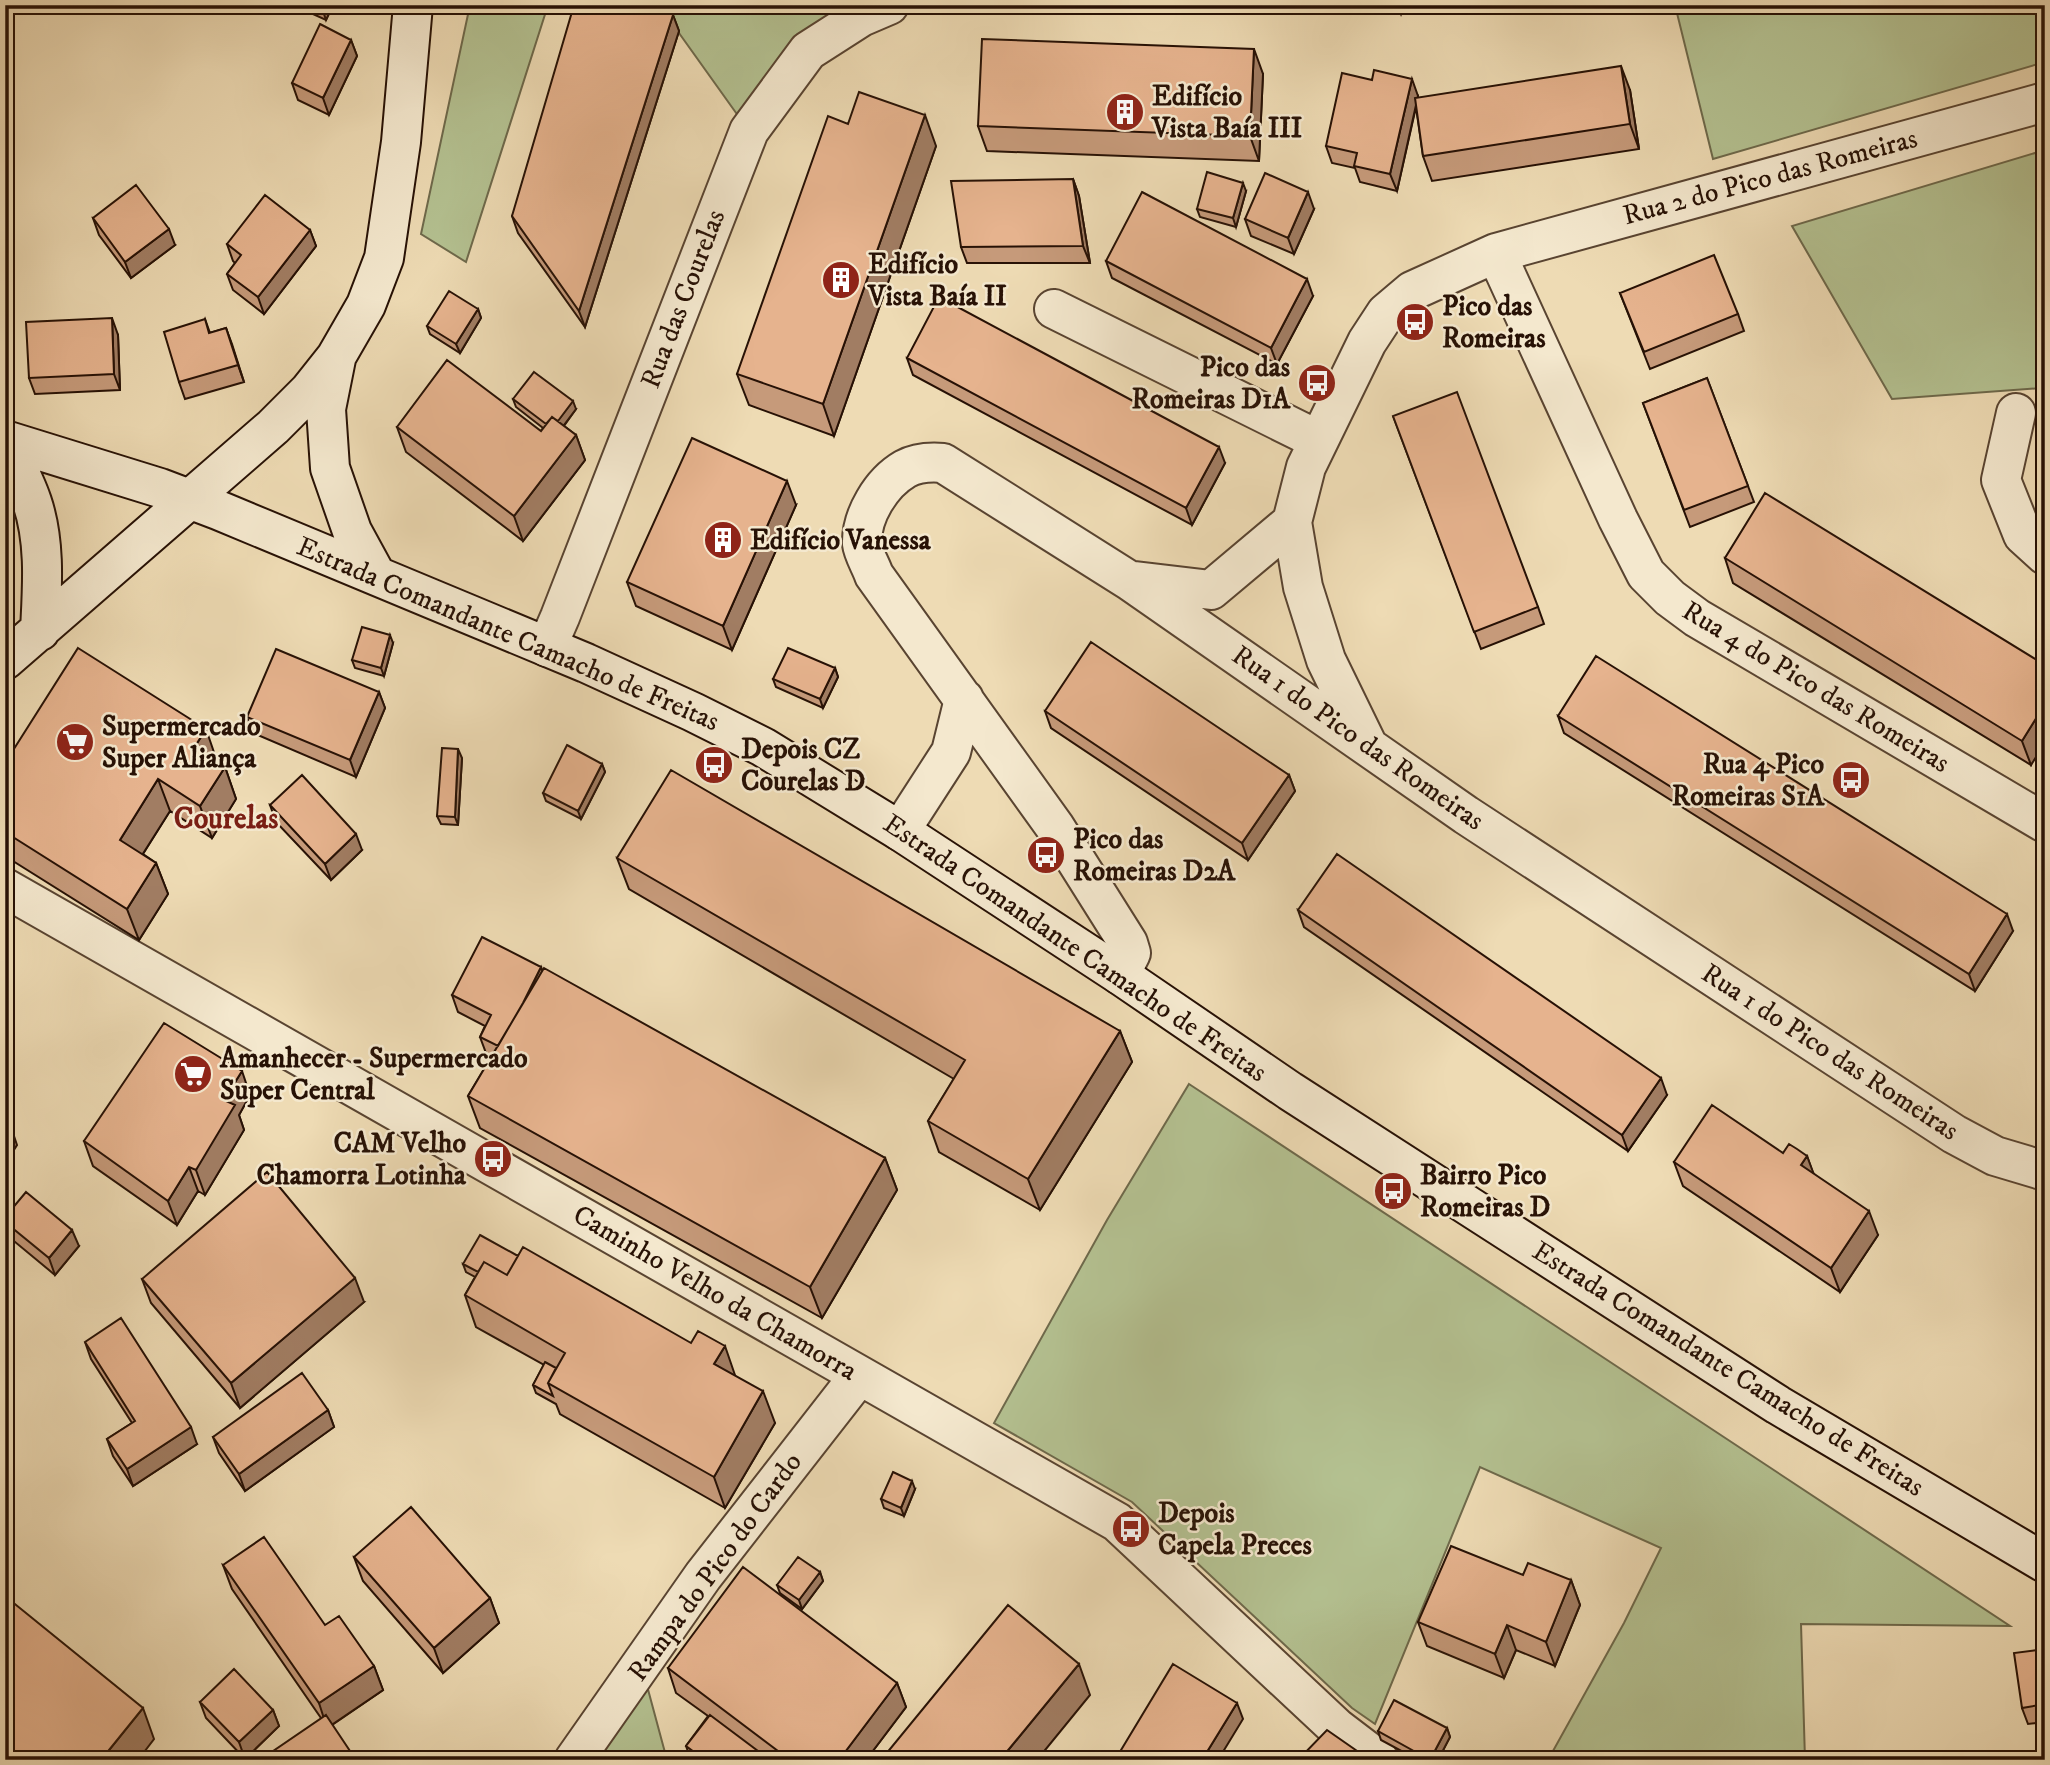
<svg xmlns="http://www.w3.org/2000/svg" width="2050" height="1765" viewBox="0 0 2050 1765" font-family="'IM FELL DW Pica',serif">
	<rect width="100%" height="100%" fill="#eedbb4"/>
	<filter id="stains"><feTurbulence type="fractalNoise" baseFrequency=".00286" numOctaves="4"/><feColorMatrix values="0 0 0 0 .2 0 0 0 0 .09 0 0 0 0 .02 0 0 0 .5 -.17"/></filter>
	<radialGradient id="worn" r=".72"><stop offset=".6" stop-color="#630" stop-opacity="0"/><stop offset="1" stop-color="#630" stop-opacity=".3"/></radialGradient>
	<!-- green -->
	<path fill="#b4c191" stroke="#6e694b" stroke-width="2" d="M470,5H548L466,262L421,234Z
		M659,5H889L861,17L749,131Z
		M1675,5H2045V62L1713,159Z
		M2045,150V397L2042,388L1892,399L1792,226Z
		M1189,1084L2010,1626L1801,1624L1805,1760H1548L1624,1623L1661,1548L1480,1467L1375,1724L1352,1708L1132,1502L994,1423L1107,1220Z
		M646,1682L667,1760H598Z"/>
	<g fill="none" stroke-linecap="round" stroke-linejoin="round">
		<defs>
			<path id="street" d="M1496,253L1618,519L1646,574L1670,598L1697,618L2045,823
				M1054,309L1318,440
				M2016,413L2001,480L2023,535L2045,555
				M1135,581L1211,590L1292,522
				M547,647L560,617L749,131L808,51L861,17L889,5
				M1366,742L1326,660L1303,587L1292,522L1306,467L1367,342L1386,313L1412,291L1496,253L2045,102
				M900,831L951,752L964,699
				M5,888L1117,1522L1337,1728L1379,1760
				M1120,975L1131,953L1128,943L1055,827L874,575C871,566 863,553 862,544C861,516 881,483 905,469C916,463 931,462 943,463L1130,581L1466,815L1954,1134L1995,1156L2045,1171
				M574,1760L703,1576L859,1376"/>
			<path id="secondary" d="M336,359L326,409L330,468L352,531L376,575
				M5,440L160,488L218,510L586,663L693,712L763,747L900,831L1120,975L1290,1091L1778,1405L2045,1563
				M5,442C14,461 25,481 32,502C46,543 42,589 40,631
				M5,660L273,427L309,391L336,357L366,305L384,258L401,142L413,5"/>
		</defs>
		<!-- street casing -->
		<use href="#street" stroke="#594431" stroke-width="42"/>
		<!-- secondary casing -->
		<use href="#secondary" stroke="#271105" stroke-width="42"/>
		<!-- street -->
		<use href="#street" stroke="#f4e8ce" stroke-width="38"/>
		<!-- secondary -->
		<use href="#secondary" stroke="#f4e8ce" stroke-width="38"/>
	</g>
	<!-- wall -->
	<path fill="#c69a7a" stroke="#271105" stroke-width="2" d="M293,5H333L326,20Z
		M1377,5H1404L1401,14Z
		M673,15L679,31L585,327L518,233L512,216Z
		M351,40L357,56L329,115L298,100L292,83Z
		M1263,74L1259,161L987,151L978,126Z
		M1630,90L1639,149L1432,181L1423,156L1416,107L1397,191L1360,182L1355,168L1332,163L1326,146L1418,96V98Z
		M936,146L834,436L749,405L737,374Z
		M1073,179L1079,196L1090,263H967L961,247Z
		M1246,191L1236,227L1200,217L1197,209Z
		M1314,209L1294,254L1251,236L1245,219Z
		M93,218L175,245L131,278L99,235Z
		M310,230L316,246L264,314L233,290L227,274L235,263L233,261L227,244Z
		M1106,261L1313,296L1277,364L1112,278Z
		M1620,293L1738,314L1744,331L1650,369Z
		M478,309L481,318L460,353L430,334L427,326Z
		M205,319L210,333L226,328L244,382L185,399L179,382Z
		M118,335L120,390L35,394L29,378Z
		M907,358L1225,463L1192,525L913,375Z
		M1707,378L1754,502L1690,527L1643,403Z
		M513,399L576,409L564,426L576,435L585,460L523,541L406,452L397,427L541,431L543,428L516,407Z
		M1393,416L1538,607L1544,624L1481,649Z
		M796,505L732,650L636,606L627,582Z
		M1725,558L2045,665L2031,765L1733,583Z
		M393,643L384,676L355,668L352,660Z
		M835,668L838,677L823,708L776,687L773,679Z
		M379,692L385,708L356,777L253,733L247,717Z
		M1045,711L1289,775L1295,791L1248,860L1051,728Z
		M1558,716L2013,931L1975,991L1564,733Z
		M462,758L458,825L441,824L437,816Z
		M217,761L216,762L225,767L236,799L212,838L170,811L143,854L156,863L168,894L139,940L5,856V763Z
		M602,764L605,772L581,819L546,801L543,793Z
		M270,805L362,850L331,880L276,822Z
		M617,858L1120,1031L1132,1062L1040,1210L939,1152L928,1121L954,1079L629,889Z
		M1298,910L1667,1095L1628,1151L1304,927Z
		M541,967L542,970L885,1158L897,1190L822,1318L480,1128L468,1096L492,1056L486,1053L480,1037L485,1026L458,1012L452,995Z
		M250,1095L239,1115L244,1130L205,1195L198,1191L177,1225L93,1166L84,1141Z
		M1783,1153L1807,1156L1813,1173L1878,1235L1840,1292L1683,1186L1674,1162Z
		M5,1217L79,1246L55,1275L9,1237L5,1228Z
		M463,1264L735,1376L775,1423L725,1508L560,1414L556,1404L536,1393L533,1385L544,1365L476,1327L465,1295L475,1277L466,1272Z
		M142,1279L364,1302L240,1408L151,1303Z
		M85,1342L197,1444L133,1486L113,1456L107,1439L132,1423L91,1359Z
		M328,1410L334,1427L245,1491L219,1453L213,1437Z
		M915,1489L904,1516L884,1508L881,1499Z
		M354,1557L490,1598L499,1623L443,1673L363,1581Z
		M223,1565L325,1625L374,1666L383,1690L332,1725L321,1718L232,1589Z
		M820,1572L823,1581L802,1609L780,1593L777,1585Z
		M1523,1575L1571,1580L1580,1605L1555,1666L1516,1650L1504,1678L1427,1646L1418,1622Z
		M2045,1649V1722L2028,1724L2022,1708Z
		M668,1668L897,1683L906,1707L866,1760H691L686,1746L708,1716L676,1693Z
		M200,1702L273,1710L279,1726L245,1759L206,1718Z
		M1447,1728L1450,1737L1438,1760H1418L1381,1740L1378,1731Z"/>
	<!-- shaded-wall -->
	<path fill="#a17d63" stroke="#271105" stroke-width="2" d="M321,5H333L326,20Z
		M1398,5H1404L1401,14L1398,6Z
		M673,15L679,31L585,327L579,311Z
		M351,40L357,56L329,115L323,98Z
		M1254,49L1263,74L1259,161L1250,136Z
		M1621,66L1630,90L1639,149L1630,124Z
		M1412,79L1418,96L1397,191L1390,174Z
		M925,115L936,146L834,436L823,404Z
		M1073,179L1079,196L1090,263L1083,246Z
		M1243,183L1246,191L1236,227L1233,218Z
		M1308,192L1314,209L1294,254L1288,238Z
		M169,229L175,245L131,278L125,262Z
		M310,230L316,246L264,314L258,297Z
		M1307,279L1313,296L1277,364L1271,348Z
		M478,309L481,318L460,353L456,344Z
		M112,318L118,335L120,390L114,374Z
		M226,328L232,344L244,382L238,365Z
		M573,401L576,409L555,437L552,428Z
		M576,435L585,460L523,541L514,516Z
		M1219,447L1225,463L1192,525L1186,508Z
		M787,481L796,505L732,650L723,626Z
		M390,635L393,643L384,676L381,668Z
		M835,668L838,677L823,708L820,699Z
		M379,692L385,708L356,777L350,760Z
		M2045,704V743L2031,765L2022,741Z
		M206,729L217,761L205,780L194,748Z
		M458,749L462,758L458,825L455,817Z
		M602,764L605,772L581,819L578,811Z
		M225,767L236,799L212,838L200,806Z
		M1289,775L1295,791L1248,860L1242,843Z
		M158,779L170,811L132,871L120,840Z
		M356,834L362,850L331,880L325,864Z
		M156,863L168,894L139,940L127,909Z
		M2007,914L2013,931L1975,991L1969,974Z
		M541,967L547,984L500,1048Z
		M5,984L8,993L5,998Z
		M1120,1031L1132,1062L1040,1210L1028,1179Z
		M242,1071L250,1095L239,1115L244,1130L205,1195L196,1170L224,1100Z
		M1661,1078L1667,1095L1628,1151L1622,1135Z
		M9,1121L17,1145L5,1164V1126Z
		M1807,1156L1816,1180L1801,1165Z
		M885,1158L897,1190L822,1318L810,1287Z
		M189,1167L198,1191L177,1225L168,1201Z
		M1869,1211L1878,1235L1840,1292L1831,1268Z
		M72,1230L79,1246L55,1275L49,1258Z
		M355,1278L364,1302L240,1408L231,1383Z
		M725,1346L736,1378L714,1364Z
		M763,1391L775,1423L725,1508L714,1477Z
		M328,1410L334,1427L245,1491L239,1474Z
		M191,1427L197,1444L133,1486L127,1469Z
		M912,1481L915,1489L904,1516L901,1508Z
		M820,1572L823,1581L802,1609L799,1600Z
		M1571,1580L1580,1605L1555,1666L1546,1642Z
		M490,1598L499,1623L443,1673L434,1648Z
		M1507,1625L1516,1650L1504,1678L1495,1654Z
		M1079,1664L1090,1695L1037,1760H1000Z
		M374,1666L383,1690L327,1728L319,1703Z
		M897,1683L906,1707L866,1760H839Z
		M1237,1703L1243,1719L1218,1760H1202Z
		M143,1708L154,1739L138,1760H101Z
		M273,1710L279,1726L245,1759L239,1742Z
		M1447,1728L1450,1737L1438,1760H1430Z"/>
	<!-- building -->
	<path fill="#e6b38e" stroke="#271105" stroke-width="2" d="M574,5H663L673,15L579,311L512,216Z
		M320,24L351,40L323,98L292,83Z
		M982,39L1254,49L1250,136L978,126Z
		M1621,66L1630,124L1423,156L1415,98Z
		M1374,70L1412,79L1390,174L1354,166L1357,153L1326,146L1342,73L1372,80Z
		M859,92L925,115L823,404L737,374L828,116L848,124Z
		M1207,172L1243,183L1233,218L1197,209Z
		M1265,173L1308,192L1288,238L1245,219Z
		M1073,179L1083,246L961,247L951,181Z
		M136,185L169,229L125,262L93,218Z
		M1142,192L1307,279L1271,348L1106,261Z
		M265,195L310,230L258,297L227,274L241,255L227,244Z
		M1714,255L1738,314L1644,352L1620,293Z
		M449,291L478,309L456,344L427,326Z
		M939,297L1219,447L1186,508L907,358Z
		M112,318L114,374L29,378L26,322Z
		M205,319L209,333L226,328L238,365L179,382L164,332Z
		M447,360L541,431L552,417L576,435L514,516L397,427Z
		M534,372L573,401L558,421L552,417L546,424L513,399Z
		M1707,378L1748,486L1684,510L1643,403Z
		M1457,392L1538,607L1474,632L1393,416Z
		M692,438L787,481L723,626L627,582Z
		M1765,493L2045,665V704L2022,741L1725,558Z
		M362,627L390,635L381,668L352,660Z
		M1091,642L1289,775L1242,843L1045,711Z
		M78,648L206,729L194,748L225,767L200,806L158,779L120,840L156,863L127,909L5,832V763Z
		M788,648L835,668L820,699L773,679Z
		M276,649L379,692L350,760L247,717Z
		M1596,656L2007,914L1969,974L1558,716Z
		M567,745L602,764L578,811L543,793Z
		M442,748L458,749L455,817L437,816Z
		M671,770L1120,1031L1028,1179L928,1121L965,1060L617,858Z
		M302,775L356,834L325,864L270,805Z
		M1337,854L1661,1078L1622,1135L1298,910Z
		M482,937L541,967L523,1003L498,1046L480,1037L491,1015L452,995Z
		M544,968L885,1158L810,1287L468,1096Z
		M164,1023L242,1071L224,1100L235,1105L196,1170L189,1167L168,1201L84,1141Z
		M1712,1105L1783,1153L1789,1144L1797,1149L1807,1156L1801,1165L1869,1211L1831,1268L1674,1162Z
		M267,1172L355,1278L231,1383L142,1279Z
		M26,1192L72,1230L49,1258L5,1222V1217Z
		M480,1235L518,1256L507,1275L484,1262L478,1272L463,1264Z
		M523,1247L691,1343L698,1331L725,1346L714,1364L763,1391L714,1477L548,1383L565,1353L465,1295L484,1262L507,1275Z
		M121,1318L191,1427L127,1469L107,1439L135,1421L85,1342Z
		M545,1362L556,1368L548,1383L553,1396L533,1385Z
		M302,1373L328,1410L239,1474L213,1437Z
		M893,1472L912,1481L901,1508L881,1499Z
		M411,1507L490,1598L434,1648L354,1557Z
		M264,1537L325,1625L339,1616L374,1666L319,1703L223,1565Z
		M1451,1546L1523,1575L1528,1563L1571,1580L1546,1642L1507,1625L1495,1654L1418,1622Z
		M798,1557L820,1572L799,1600L777,1585Z
		M743,1567L897,1683L839,1760H790L668,1668Z
		M5,1596L143,1708L101,1760H5Z
		M1008,1605L1079,1664L1000,1760H881Z
		M2045,1649V1704L2022,1708L2014,1653Z
		M1173,1664L1237,1703L1202,1760H1115Z
		M234,1669L273,1710L239,1742L200,1702Z
		M1394,1700L1447,1728L1430,1760L1378,1731Z
		M326,1715L356,1760H260Z
		M710,1715L770,1760H705L686,1746Z
		M1327,1730L1370,1760H1298Z"/>
	<!-- icons -->
	<defs>
		<symbol id="building-disc" viewBox="-11 -11 22 22"><circle r="9.5" fill="#8f2418" stroke="#f4e8ce"/><path d="M-4-6H4V6H1V3H-1V6H-4ZM-2.5-4.3h1.7v1.8h-1.7ZM.8-4.3h1.7v1.8H.8ZM-2.5-1h1.7V.8h-1.7ZM.8-1h1.7V.8H.8Z" fill="#fff"/></symbol>
		<symbol id="bus-disc" viewBox="-11 -11 22 22"><circle r="9.5" fill="#8f2418" stroke="#f4e8ce"/><path d="M-5-6H5V4H4V6H2V4H-2V6H-4V4H-5ZM-3.5-4V0h7V-4ZM-3.5 1.2v1.5H-2V1.2ZM2 1.2v1.5H3.5V1.2Z" fill="#fff"/></symbol>
		<symbol id="supermarket-disc" viewBox="-11 -11 22 22"><circle r="9.5" fill="#8f2418" stroke="#f4e8ce"/><path d="M-6-5.5h2.5l.6 2H6L4.5 2H-2.5L-4.4-4H-6ZM-1.5 3.2a1.3 1.3 0 1 0 .1 0ZM3 3.2a1.3 1.3 0 1 0 .1 0Z" fill="#fff"/></symbol>
	</defs>
	<g fill-rule="evenodd">
		<use href="#building-disc" x="1103" y="90" width="44" height="44"/>
		<use href="#building-disc" x="819" y="258" width="44" height="44"/>
		<use href="#bus-disc" x="1393" y="300" width="44" height="44"/>
		<use href="#bus-disc" x="1295" y="361" width="44" height="44"/>
		<use href="#building-disc" x="701" y="518" width="44" height="44"/>
		<use href="#supermarket-disc" x="53" y="720" width="44" height="44"/>
		<use href="#bus-disc" x="692" y="743" width="44" height="44"/>
		<use href="#bus-disc" x="1829" y="758" width="44" height="44"/>
		<use href="#bus-disc" x="1024" y="833" width="44" height="44"/>
		<use href="#supermarket-disc" x="171" y="1052" width="44" height="44"/>
		<use href="#bus-disc" x="471" y="1137" width="44" height="44"/>
		<use href="#bus-disc" x="1371" y="1169" width="44" height="44"/>
		<use href="#bus-disc" x="1109" y="1507" width="44" height="44"/>
	</g>
	<g text-anchor="middle" dominant-baseline="central" stroke-width="5" stroke-linejoin="round" paint-order="stroke">
		<!-- poi labels -->
		<g font-size="28" font-weight="bold" fill="#271105" stroke="#f4e8ce" text-anchor="start">
			<text x="1152" y="96">Edifício<tspan x="1152" dy="32">Vista Baía III</tspan></text>
			<text x="868" y="264">Edifício<tspan x="868" dy="32">Vista Baía II</tspan></text>
			<text x="1442" y="306">Pico das<tspan x="1442" dy="32">Romeiras</tspan></text>
			<text x="1290" y="367" text-anchor="end">Pico das<tspan x="1290" dy="32">Romeiras D1A</tspan></text>
			<text x="750" y="540">Edifício Vanessa</text>
			<text x="102" y="726">Supermercado<tspan x="102" dy="32">Super Aliança</tspan></text>
			<text x="741" y="749">Depois CZ<tspan x="741" dy="32">Courelas D</tspan></text>
			<text x="1824" y="764" text-anchor="end">Rua 4 Pico<tspan x="1824" dy="32">Romeiras S1A</tspan></text>
			<text x="1073" y="839">Pico das<tspan x="1073" dy="32">Romeiras D2A</tspan></text>
			<text x="220" y="1058">Amanhecer - Supermercado<tspan x="220" dy="32">Super Central</tspan></text>
			<text x="466" y="1143" text-anchor="end">CAM Velho<tspan x="466" dy="32">Chamorra Lotinha</tspan></text>
			<text x="1420" y="1175">Bairro Pico<tspan x="1420" dy="32">Romeiras D</tspan></text>
			<text x="1158" y="1513">Depois<tspan x="1158" dy="32">Capela Preces</tspan></text>
		</g>
		<!-- street labels -->
		<g font-size="28" fill="#271105" stroke="#f4e8ce">
			<text transform="translate(1770 177) rotate(-15)">Rua 2 do Pico das Romeiras</text>
			<text transform="translate(683 299) rotate(-69)">Rua das Courelas</text>
			<text transform="translate(508 634) rotate(23)">Estrada Comandante Camacho de Freitas</text>
			<text transform="translate(1816 687) rotate(31)">Rua 4 do Pico das Romeiras</text>
			<text transform="translate(1358 738) rotate(35)">Rua 1 do Pico das Romeiras</text>
			<text transform="translate(1075 948) rotate(34)">Estrada Comandante Camacho de Freitas</text>
			<text transform="translate(1830 1052) rotate(33)">Rua 1 do Pico das Romeiras</text>
			<text transform="translate(715 1293) rotate(30)">Caminho Velho da Chamorra</text>
			<text transform="translate(1728 1369) rotate(32)">Estrada Comandante Camacho de Freitas</text>
			<text transform="translate(715 1567) rotate(-54)">Rampa do Pico do Cardo</text>
		</g>
		<!-- neighbourhood labels -->
		<g font-size="30" font-weight="bold" fill="#7a1f14" stroke="#f4e8ce">
			<text x="226" y="819">Courelas</text>
		</g>
	</g>
	<!-- margin -->
	<rect width="2050" height="1765" fill="none" stroke="#eedbb4" stroke-width="28"/>
	<rect x="7" y="7" width="2036" height="1751" fill="none" stroke="#271105" stroke-width="3.5"/>
	<rect x="14" y="14" width="2022" height="1737" fill="none" stroke="#271105" stroke-width="2"/>
	<rect width="100%" height="100%" filter="url(#stains)"/>
	<rect width="100%" height="100%" fill="url(#worn)"/>
</svg>
